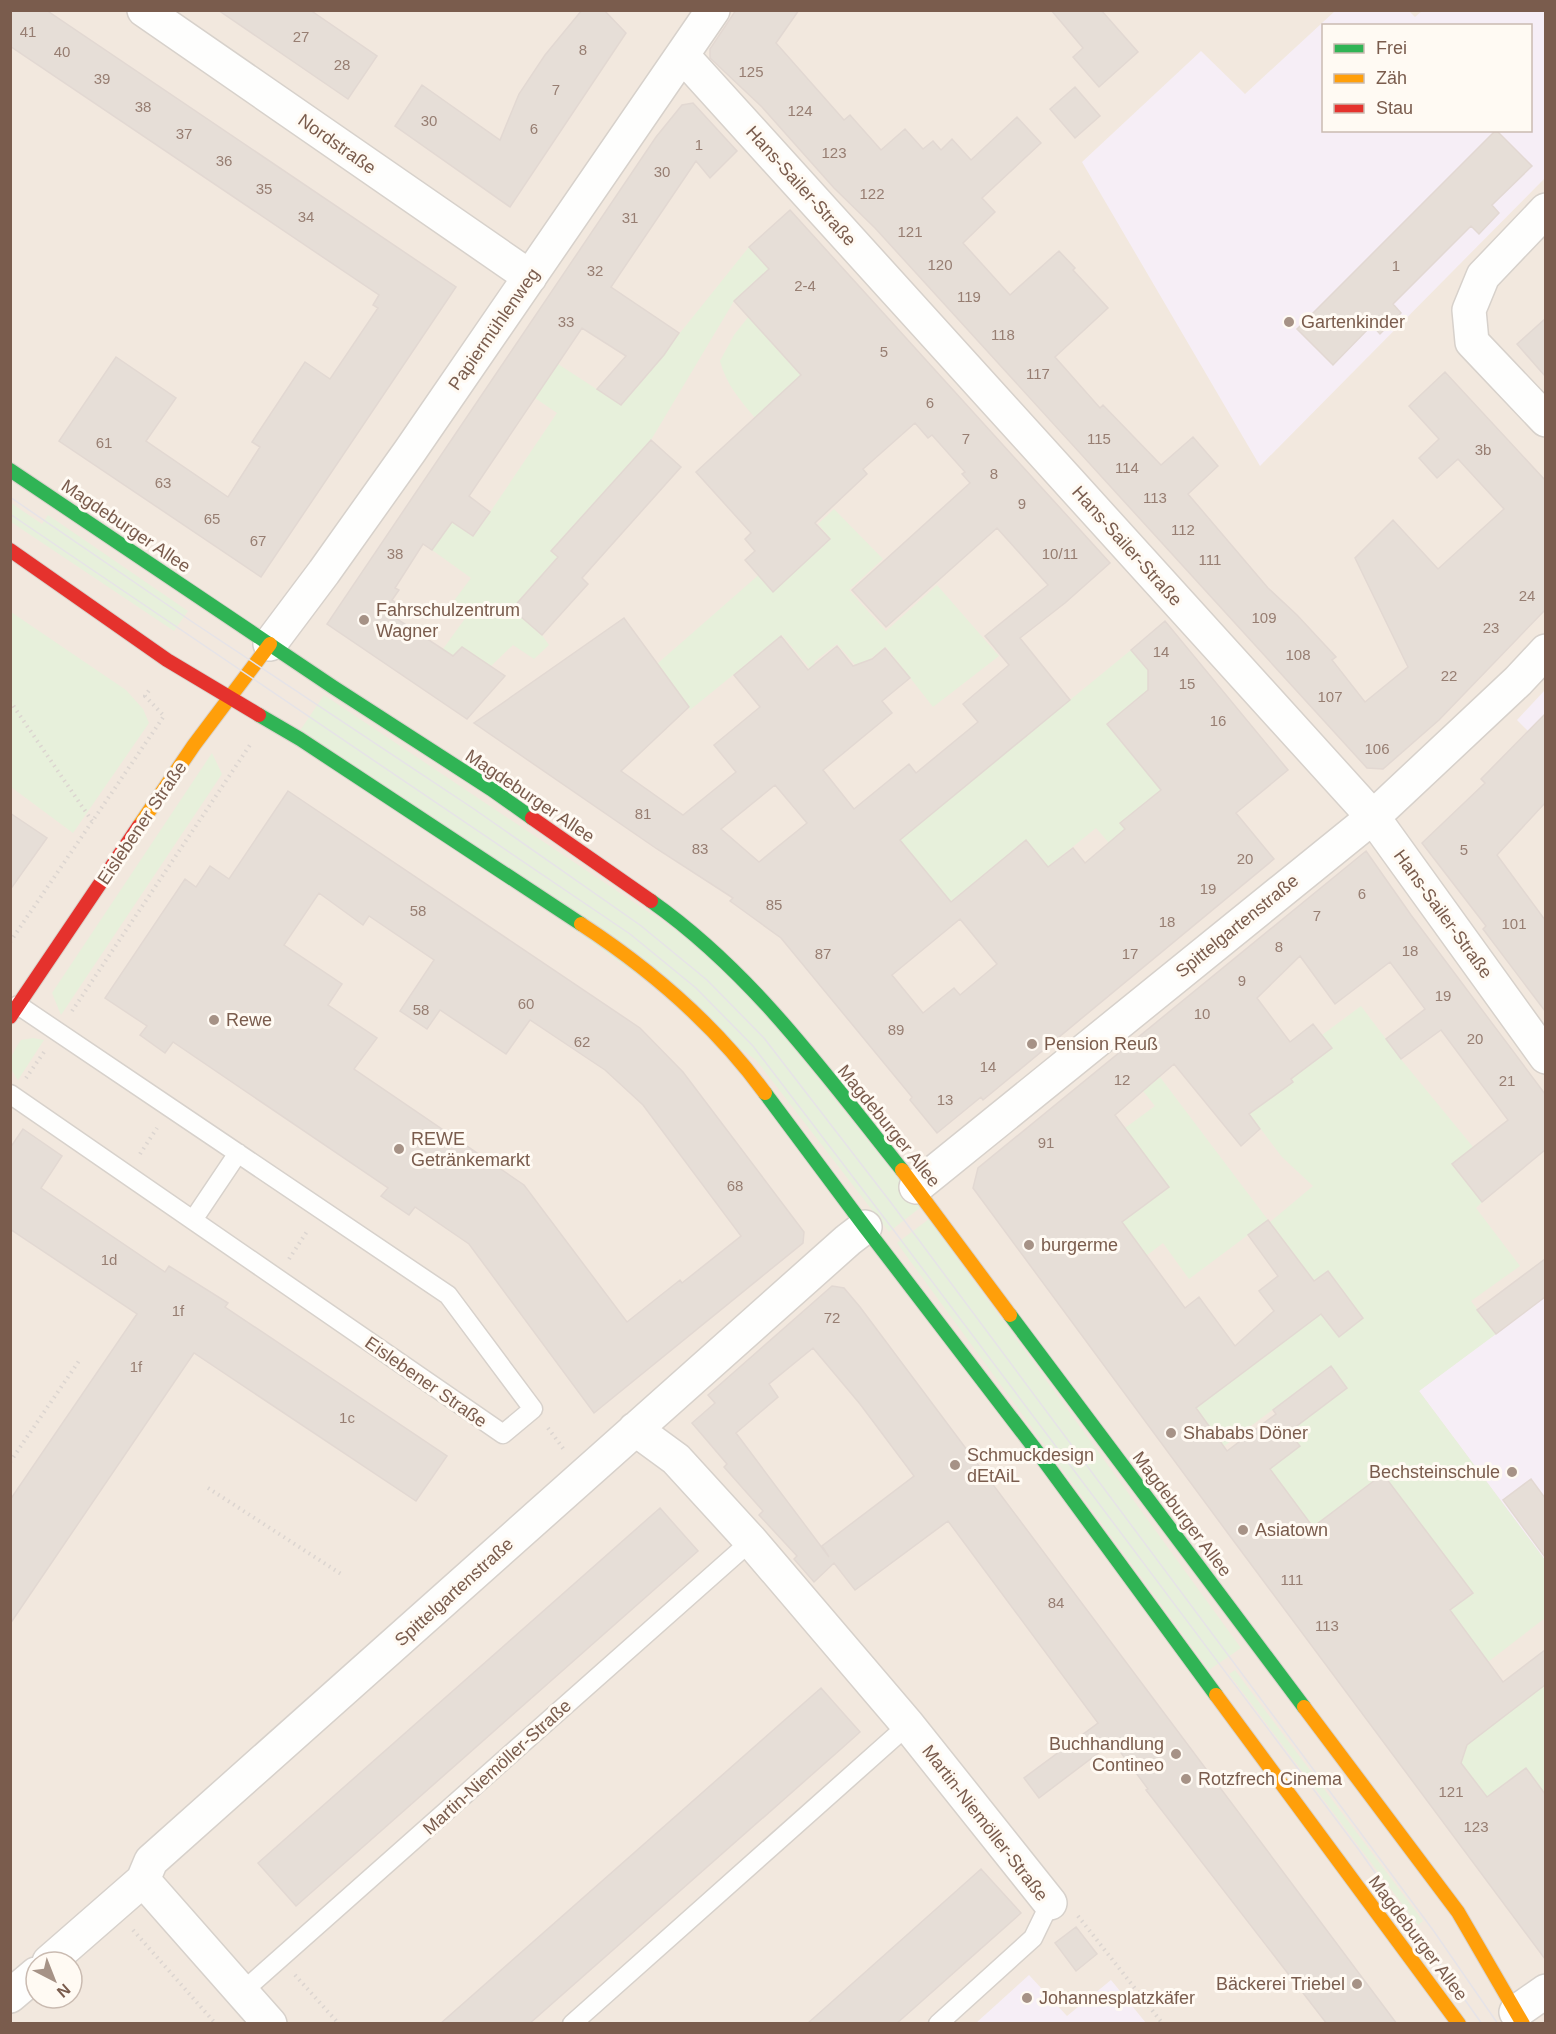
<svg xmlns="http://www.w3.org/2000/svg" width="1556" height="2034" viewBox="0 0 1556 2034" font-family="Arial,sans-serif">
	<rect width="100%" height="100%" fill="#f9f5f0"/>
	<!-- residential -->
	<path fill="#f2e8de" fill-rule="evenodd" d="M11,11H1545V2023H11ZM1324,26H1530V130H1324ZM36,1962H72V1998H36Z"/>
	<!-- education -->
	<path fill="#f6eef6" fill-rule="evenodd" d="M1335,11H1409L1415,17L1422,11H1545V178L1260,466L1082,162L1201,51L1245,94ZM1324,26H1530V130H1324Z
		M1545,690V748L1517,720Z
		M1545,1297V1560L1419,1391Z
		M1029,1975L1067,2016L1111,1980L1146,2023H976Z"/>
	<!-- green -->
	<path fill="#e7f0db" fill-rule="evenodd" d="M749,247L769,269L734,301L651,440L552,551L558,557L512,608L542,635L549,645L534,659L513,645L491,666L463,647L453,657L443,649L469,613L453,602L471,578L432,550L452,522L474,536L557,413L535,398L558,364L621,405C665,353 706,300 749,247Z
		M749,316L818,360L755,418C740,400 726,384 720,361L734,335Z
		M11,503L42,524L48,515L188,611L174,631L11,522Z
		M834,509L883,559L849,590L886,631L937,585L999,656L933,707L886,647L858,668L837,644L814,662L834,687L829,692L782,635L690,710L657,664L795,543L810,558L831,539L818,524Z
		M11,612L126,690L143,709L149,723L73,833L11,787Z
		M1131,650L1157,682L1107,724L1117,737L1168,695L1164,831L1142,805L1121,823L1125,829L1109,843L1096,828L1048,867L1026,840L951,902L927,873L875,860Z
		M324,695L726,964L921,1207L889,1232L756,1060L299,732Z
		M212,753L222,774L61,1015L52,993Z
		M1361,1006L1404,1063L1473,1147L1452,1165L1482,1202L1476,1208L1520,1266L1471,1301L1496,1334L1419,1391L1545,1560V1618L1488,1662L1477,1646L1444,1615L1473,1593L1313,1527L1258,1454L1300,1446L1289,1432L1347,1388L1331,1366L1223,1447L1196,1408L1292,1336L1302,1290L1339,1337L1363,1318L1328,1271L1314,1281L1270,1222L1313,1186L1282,1157L1215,1069L1282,1067L1285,1045L1313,1024L1319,1031L1301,1045L1314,1062L1332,1048L1322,1035Z
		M33,1038L44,1040L18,1080C6,1065 11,1054 21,1040Z
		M1160,1077L1268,1220L1189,1279L1163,1243L1146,1256L1121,1222L1169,1187L1125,1128L1155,1106L1143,1091Z
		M929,1219L1241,1648L1209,1670L897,1243Z
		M1235,1670L1423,1921L1418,1925L1229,1674Z
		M1545,1685V1793L1510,1820L1497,1811L1454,1754ZM1526,1768L1537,1783L1522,1795L1510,1780Z"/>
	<!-- building -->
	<path fill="#e6ded7" stroke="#e2d8d2" stroke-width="1.5" fill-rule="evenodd" d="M10,10H46L456,287L261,577L59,441L116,357L176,398L146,441L228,497L260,447L252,442L305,362L330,379L378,308L373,305L379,295L10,46Z
		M218,10H310L377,56L348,99Z
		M582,10H604L626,33L510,207L395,126L422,85L500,140L519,94L545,55Z
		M736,10H799L776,43L844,120L850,115L881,150L905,129L923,149L933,141L941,150L952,139L971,160L1017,117L1041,143L982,198L995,212L963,243L1010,295L1059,251L1075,268L1073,270L1108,308L1055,357L1100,408L1103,405L1161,465L1193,437L1218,466L1188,494L1268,588L1297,615L1336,657L1332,660L1365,702L1408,667L1355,558L1393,520L1438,569L1504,509L1458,459L1437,478L1419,458L1439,439L1409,406L1445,372L1545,480V610L1439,720L1383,769L1367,768L875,228L834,188L762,107L710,58V49Z
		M1051,10H1101L1138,52L1099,87L1073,57L1083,48Z
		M1075,87L1100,116L1075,138L1050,109Z
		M693,103L737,151L710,178L696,161L611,287L679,333L664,355L621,405L597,389L626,356L582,328L469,496L490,512L473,536L452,522L432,550L423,544L395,588L399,590L392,600L395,602L388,613L453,656L462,647L505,676L467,719L327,624L656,137L682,105Z
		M1496,130L1532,166L1492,205L1499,213L1479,234L1471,226L1393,304L1401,313L1380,334L1372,325L1333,365L1297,329Z
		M790,210L1110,563L1065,603L1020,638L1070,700L900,840L951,902L1026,840L1048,867L1073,848L1085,863L1125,829L1120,823L1161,790L1107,724L1148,690V670L1131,650L1165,621L1288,770L1236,813L1274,859L983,1100L981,1097L937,1133L910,1100L912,1097L781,938L730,901L733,898L657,849L474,723L624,618L689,707L621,771L683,815L736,772L714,745L760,707L734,675L781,636L808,670L837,646L853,666L872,659L885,648L910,678L882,701L892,713L823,770L854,809L909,764L916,773L978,722L963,704L1009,665L985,636L1048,585L997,528L886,627L852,590L970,483L962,474L965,472L932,435L928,438L915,423L863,469L867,474L815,523L830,539L773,592L745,560L755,551L745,539L751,533L696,472L801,375L734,301L769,269L749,247ZM775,785L807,823L759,862L721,829ZM960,919L997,964L960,995L954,988L923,1013L892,975Z
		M1545,319V376L1517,344Z
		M651,440L681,467L582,578L588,584L542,635L512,609L558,557L551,551Z
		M1545,714V803L1497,855L1545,920V1011L1483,929L1486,926L1422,843L1485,783L1481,779Z
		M288,791L640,1028L683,1072L804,1232L803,1243L594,1413L469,1244L415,1207L409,1215L381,1196L388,1188L173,1042L165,1053L140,1035L147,1026L105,998L185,879L196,887L210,866L229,879ZM319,893L363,925L369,916L434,960L400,1011L427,1029L440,1010L506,1054L530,1020L605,1070L643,1105L741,1236L682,1283L680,1280L627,1322L524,1185L354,1069L377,1038L328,1005L342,984L284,945Z
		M10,813L47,838L10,890Z
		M1366,851L1411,915L1545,1094V1150L1482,1202L1452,1164L1508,1120L1441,1030L1401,1059L1386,1039L1425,1009L1390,962L1335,1004L1300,956L1257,998L1290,1042L1313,1024L1332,1048L1291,1079L1293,1082L1249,1114L1260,1129L1241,1146L1174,1064L1115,1115L1169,1187L1122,1222L1185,1308L1199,1297L1235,1346L1274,1311L1259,1291L1278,1276L1248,1235L1268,1220L1314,1281L1328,1271L1363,1318L1339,1337L1321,1314L1196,1408L1227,1451L1276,1414L1273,1410L1331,1366L1347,1388L1289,1432L1300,1446L1270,1469L1313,1527L1383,1474L1473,1593L1450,1610L1503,1682L1545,1650V1685L1467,1745L1461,1763L1487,1797L1526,1768L1545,1794V1959L1227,1532L973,1188L978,1168Z
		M23,1129L62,1156L41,1188L165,1272L169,1266L228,1303L225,1307L447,1456L416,1501L194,1353L10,1624V1500L137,1314L10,1229V1148Z
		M1545,1259V1297L1496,1334L1477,1310Z
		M832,1286L844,1288L860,1307L1397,2024H1327L1146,1790L1148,1789L1113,1742L1039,1798L1024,1778L1098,1723L948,1521L855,1590L834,1563L814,1582L794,1559L797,1556L759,1515L763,1511L724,1467L727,1464L692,1423L715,1403L708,1395ZM813,1348L860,1404L914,1476L822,1546L829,1557L736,1433L778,1397L769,1384Z
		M1531,1479L1545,1498V1557L1503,1500Z
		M660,1508L698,1551L296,1906L258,1863Z
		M821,1688L860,1732L841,1749L529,2024H440Z
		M981,1869L1021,1913L896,2024H807Z
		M1076,1927L1097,1954L1076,1971L1055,1943Z"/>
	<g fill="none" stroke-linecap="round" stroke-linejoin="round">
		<defs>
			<path id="lane" d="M10,1094L503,1434L533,1409L448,1295L18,1005
				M193,1220L238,1153
				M242,1992L751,1541
				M572,2024L908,1725
				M938,2024L1033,1938L1050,1903"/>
			<path id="street" d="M144,10L530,277
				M683,56L1373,817L1546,1057
				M1546,210L1483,276L1469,310L1472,342L1546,420
				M270,644L324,572L410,451L713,10
				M916,1187L1373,817L1518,681L1546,651
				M635,1429L676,1459L751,1541L908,1725L1050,1903
				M143,1880L270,2024
				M49,1962L143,1880L151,1861L848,1240L865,1227
				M10,1996L36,1974
				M1516,2012L1546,1991"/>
			<path id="fast" d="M10,470L333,687L491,789L532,818
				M259,715L300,739L581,924
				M651,901C753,973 825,1074 902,1170
				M765,1093L865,1227L1042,1458L1216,1695
				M1010,1315L1304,1707"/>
			<path id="slow" d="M139,826L194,745L270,644
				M581,924C650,969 716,1026 765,1093
				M902,1170L1010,1315
				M1216,1695L1459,2024
				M1304,1707L1458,1912L1523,2024"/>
			<path id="jam" d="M10,550L167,660L259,715
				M532,818L651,901
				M10,1017L139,826"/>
		</defs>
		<!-- lane casing -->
		<use href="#lane" stroke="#d7d1cb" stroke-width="21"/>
		<!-- street casing -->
		<use href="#street" stroke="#d7d1cb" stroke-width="36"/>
		<!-- fast casing -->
		<use href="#fast" stroke="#d9d2cb" stroke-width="16"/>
		<!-- slow casing -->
		<use href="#slow" stroke="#d9d2cb" stroke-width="16"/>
		<!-- jam casing -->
		<use href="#jam" stroke="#d9d2cb" stroke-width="16"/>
		<!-- path -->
		<path stroke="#dcd5d0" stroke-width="4" stroke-dasharray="1.5 4.5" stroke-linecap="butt" d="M10,701L92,821
			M10,942L164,716L145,696L150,689
			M72,1011L250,745
			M26,1078L44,1052
			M140,1154L157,1128
			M289,1259L308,1230
			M548,1428L565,1451
			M10,1462L81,1358
			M208,1488L341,1574
			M1078,1916L1163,2024
			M133,1930L216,2024
			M295,1975L339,2024"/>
		<!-- lane -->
		<use href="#lane" stroke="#fefefd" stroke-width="18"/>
		<!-- street -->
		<use href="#street" stroke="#fefefd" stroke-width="33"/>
		<!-- fast -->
		<use href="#fast" stroke="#30b455" stroke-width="14"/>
		<!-- slow -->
		<use href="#slow" stroke="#ff9f0a" stroke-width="14"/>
		<!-- jam -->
		<use href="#jam" stroke="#e5322d" stroke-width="14"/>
		<!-- tram -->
		<path stroke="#e6e3e7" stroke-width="1.5" d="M10,497L191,621L474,809L640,925L707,980L764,1038L892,1204L1433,1930L1498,2024
			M10,514L630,934L696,988L753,1046L895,1232L1359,1850L1482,2024"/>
	</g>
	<!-- markers -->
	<g fill="#a69286" stroke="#fffaf3" stroke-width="2">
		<circle cx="1289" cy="322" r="6"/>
		<circle cx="364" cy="620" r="6"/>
		<circle cx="214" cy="1020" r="6"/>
		<circle cx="1032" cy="1044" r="6"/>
		<circle cx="399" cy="1149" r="6"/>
		<circle cx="1029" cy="1245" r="6"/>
		<circle cx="1171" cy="1433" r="6"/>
		<circle cx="955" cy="1465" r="6"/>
		<circle cx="1512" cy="1472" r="6"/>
		<circle cx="1243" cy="1530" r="6"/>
		<circle cx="1176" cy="1754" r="6"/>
		<circle cx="1186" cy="1779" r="6"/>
		<circle cx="1357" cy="1984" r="6"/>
		<circle cx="1027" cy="1998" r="6"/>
	</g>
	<g text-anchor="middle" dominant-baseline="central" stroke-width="6" stroke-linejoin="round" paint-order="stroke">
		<!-- number labels -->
		<g font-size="15" fill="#977e72">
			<text x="28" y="31">41</text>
			<text x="301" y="36">27</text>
			<text x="583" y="49">8</text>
			<text x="62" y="51">40</text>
			<text x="342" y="64">28</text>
			<text x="751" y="71">125</text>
			<text x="102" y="78">39</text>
			<text x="556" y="89">7</text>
			<text x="143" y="106">38</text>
			<text x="800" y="110">124</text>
			<text x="429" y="120">30</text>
			<text x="534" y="128">6</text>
			<text x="184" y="133">37</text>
			<text x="699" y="144">1</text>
			<text x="834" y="152">123</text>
			<text x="224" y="160">36</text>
			<text x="662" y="171">30</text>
			<text x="264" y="188">35</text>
			<text x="872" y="193">122</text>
			<text x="306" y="216">34</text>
			<text x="630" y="217">31</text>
			<text x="910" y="231">121</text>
			<text x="940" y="264">120</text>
			<text x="1396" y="265">1</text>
			<text x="595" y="270">32</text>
			<text x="805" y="285">2-4</text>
			<text x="969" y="296">119</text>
			<text x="566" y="321">33</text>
			<text x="1003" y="334">118</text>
			<text x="884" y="351">5</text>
			<text x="1038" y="373">117</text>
			<text x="930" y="402">6</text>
			<text x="966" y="438">7</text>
			<text x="1099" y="438">115</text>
			<text x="104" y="442">61</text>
			<text x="1483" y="449">3b</text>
			<text x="1127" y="467">114</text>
			<text x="994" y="473">8</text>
			<text x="163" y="482">63</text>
			<text x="1155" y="497">113</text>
			<text x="1022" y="503">9</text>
			<text x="212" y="518">65</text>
			<text x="1183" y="529">112</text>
			<text x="258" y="540">67</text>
			<text x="395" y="553">38</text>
			<text x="1060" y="553">10/11</text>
			<text x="1210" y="559">111</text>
			<text x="1527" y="595">24</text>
			<text x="1264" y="617">109</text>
			<text x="1491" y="627">23</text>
			<text x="1161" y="651">14</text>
			<text x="1298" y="654">108</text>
			<text x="1449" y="675">22</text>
			<text x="1187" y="683">15</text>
			<text x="1330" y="696">107</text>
			<text x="1218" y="720">16</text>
			<text x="1377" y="748">106</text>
			<text x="643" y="813">81</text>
			<text x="700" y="848">83</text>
			<text x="1464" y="849">5</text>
			<text x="1245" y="858">20</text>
			<text x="1208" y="888">19</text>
			<text x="1362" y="893">6</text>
			<text x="774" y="904">85</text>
			<text x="418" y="910">58</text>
			<text x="1317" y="915">7</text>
			<text x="1167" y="921">18</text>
			<text x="1514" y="923">101</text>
			<text x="1279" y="946">8</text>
			<text x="1410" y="950">18</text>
			<text x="823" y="953">87</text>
			<text x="1130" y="953">17</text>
			<text x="1242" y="980">9</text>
			<text x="1443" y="995">19</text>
			<text x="526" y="1003">60</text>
			<text x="421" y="1009">58</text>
			<text x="1202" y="1013">10</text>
			<text x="896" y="1029">89</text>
			<text x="1475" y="1038">20</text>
			<text x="582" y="1041">62</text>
			<text x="988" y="1066">14</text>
			<text x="1122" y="1079">12</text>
			<text x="1507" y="1080">21</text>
			<text x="945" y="1099">13</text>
			<text x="1046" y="1142">91</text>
			<text x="735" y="1185">68</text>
			<text x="109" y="1259">1d</text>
			<text x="178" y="1310">1f</text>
			<text x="832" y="1317">72</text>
			<text x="136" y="1366">1f</text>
			<text x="347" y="1417">1c</text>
			<text x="1292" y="1579">111</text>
			<text x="1056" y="1602">84</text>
			<text x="1327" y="1625">113</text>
			<text x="1451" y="1791">121</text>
			<text x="1476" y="1826">123</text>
		</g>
		<!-- street labels -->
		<g font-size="18" fill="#7a5c4d" stroke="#fffaf3">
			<text transform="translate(337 144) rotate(35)">Nordstraße</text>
			<text transform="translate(801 186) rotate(48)">Hans-Sailer-Straße</text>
			<text transform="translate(494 329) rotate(-55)">Papiermühlenweg</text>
			<text transform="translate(126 526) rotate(34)">Magdeburger Allee</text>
			<text transform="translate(1127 546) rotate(48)">Hans-Sailer-Straße</text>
			<text transform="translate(530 796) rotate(34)">Magdeburger Allee</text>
			<text transform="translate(142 823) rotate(-56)">Eislebener Straße</text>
			<text transform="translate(1443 914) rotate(54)">Hans-Sailer-Straße</text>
			<text transform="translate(1237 926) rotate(-39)">Spittelgartenstraße</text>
			<text transform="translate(889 1126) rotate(51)">Magdeburger Allee</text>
			<text transform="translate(426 1382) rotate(35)">Eislebener Straße</text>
			<text transform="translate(1182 1514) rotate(53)">Magdeburger Allee</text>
			<text transform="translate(454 1592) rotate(-42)">Spittelgartenstraße</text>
			<text transform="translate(497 1767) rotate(-42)">Martin-Niemöller-Straße</text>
			<text transform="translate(985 1823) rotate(52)">Martin-Niemöller-Straße</text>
			<text transform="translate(1418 1938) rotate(53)">Magdeburger Allee</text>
		</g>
		<!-- poi labels -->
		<g font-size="18" fill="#7a5c4d" stroke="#fffaf3" text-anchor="start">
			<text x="1301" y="322">Gartenkinder</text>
			<text x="376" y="610">Fahrschulzentrum<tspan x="376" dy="21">Wagner</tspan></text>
			<text x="226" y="1020">Rewe</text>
			<text x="1044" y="1044">Pension Reuß</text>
			<text x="411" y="1139">REWE<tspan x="411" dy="21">Getränkemarkt</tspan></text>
			<text x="1041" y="1245">burgerme</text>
			<text x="1183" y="1433">Shababs Döner</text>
			<text x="967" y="1455">Schmuckdesign<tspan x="967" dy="21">dEtAiL</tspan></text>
			<text x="1500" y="1472" text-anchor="end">Bechsteinschule</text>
			<text x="1255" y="1530">Asiatown</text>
			<text x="1164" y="1744" text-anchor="end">Buchhandlung<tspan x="1164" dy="21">Contineo</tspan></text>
			<text x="1198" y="1779">Rotzfrech Cinema</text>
			<text x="1345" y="1984" text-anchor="end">Bäckerei Triebel</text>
			<text x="1039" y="1998">Johannesplatzkäfer</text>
		</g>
	</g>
	<!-- border -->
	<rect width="1556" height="2034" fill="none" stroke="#7a5c4d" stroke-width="24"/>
	<!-- legend -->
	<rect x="1322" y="24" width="210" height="108" fill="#fffaf3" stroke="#cabbb1" stroke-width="1.5"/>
	<rect x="1334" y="44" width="30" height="9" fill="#30b455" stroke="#cabbb1" stroke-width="1.5"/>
	<text x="1376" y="54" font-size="18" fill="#7a5c4d">Frei</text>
	<rect x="1334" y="74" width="30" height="9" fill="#ff9f0a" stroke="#cabbb1" stroke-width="1.5"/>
	<text x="1376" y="84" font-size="18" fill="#7a5c4d">Zäh</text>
	<rect x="1334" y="104" width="30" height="9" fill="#e5322d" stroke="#cabbb1" stroke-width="1.5"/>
	<text x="1376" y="114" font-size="18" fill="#7a5c4d">Stau</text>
	<!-- north arrow -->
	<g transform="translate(54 1980) rotate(138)"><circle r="28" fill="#fffaf3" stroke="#cabbb1" stroke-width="1.5"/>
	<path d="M0-4.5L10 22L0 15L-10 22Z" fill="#a69286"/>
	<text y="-9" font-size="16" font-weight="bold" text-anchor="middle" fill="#7a5c4d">N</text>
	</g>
</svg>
